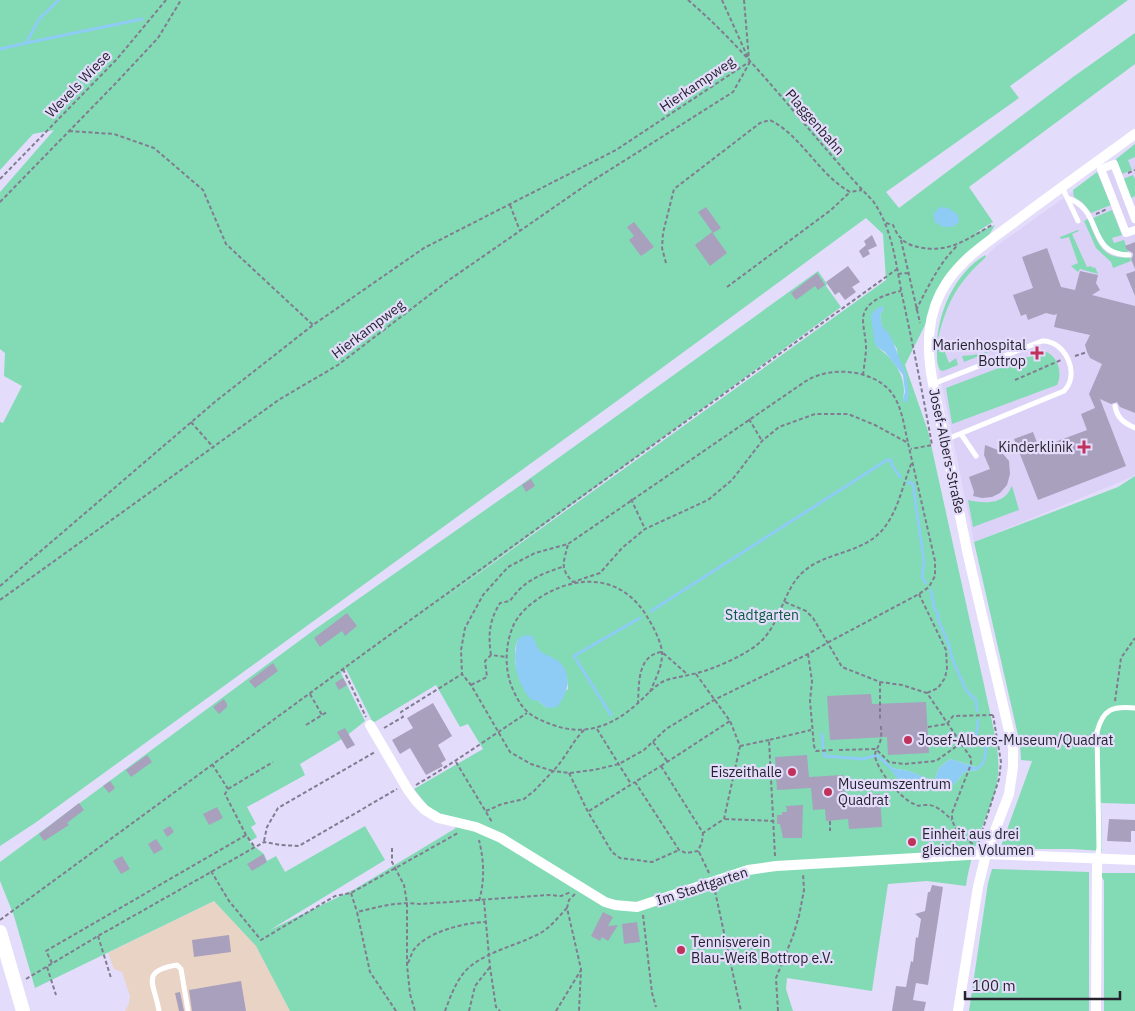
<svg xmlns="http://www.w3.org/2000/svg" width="1135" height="1011" viewBox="0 0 1135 1011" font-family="'IBM Plex Sans',sans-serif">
	<rect width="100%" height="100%" fill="#e4dcfb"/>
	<!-- commercial -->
	<path fill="#e8d3c5" d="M214,901L256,946L290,1011H125L129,1003L130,996L122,972L114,969L108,953Z"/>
	<!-- built -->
	<path fill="#dcd2f8" d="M1135,147V475L1132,477L974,542L938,366V339L947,307L963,280L995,247Z"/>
	<!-- green -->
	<path fill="#82dbb5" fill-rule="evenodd" d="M0,0H1128L1010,86L1019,98L886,192L899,208L1073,77L1135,33V64L969,187L993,222L975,233L995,225L989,235L965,254L945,277L932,303L925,325L905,365L928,431L990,712C994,732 1000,753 998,774C997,791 990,807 984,822C976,843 969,864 966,886L927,881L888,884L872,991L787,978L786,989L793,1011H290L256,946L214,901L35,988L14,916L0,881V862L314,630L518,487L818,271L827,284L826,286L841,307L446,597L886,280L883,234L866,218L621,398L35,823L0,846V422L3,423L22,386L4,376L5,353L0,349V192L54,130L33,134L0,170ZM884,308L880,315L882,326L897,349L898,357L906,374L907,402L903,399C908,377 893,358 876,346L874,311ZM518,639L537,647L540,652L563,667L567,677L568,689L547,708L537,700L515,664V649ZM346,669L373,723L436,685L460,727L468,724L483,749L414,789L430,809L456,828L355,889L270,930L385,860L365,826L285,872L276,856L267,861L264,854L249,842L257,837L251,827L256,824L247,807L305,775L300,764L345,737L365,721L341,673ZM950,759L979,768L977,770L964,772L958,780L948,789L914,787L891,768L909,771L929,780L935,779L939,768Z
		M1135,144V157L1128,160L1132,170L1122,174L1116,159Z
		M1097,172L1111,205L1091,213L1082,202L1074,197L1073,190Z
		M1133,175L1135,179V196L1131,198L1123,179Z
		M1112,210L1122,235L1112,238L1114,243L1124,240L1128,252C1106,254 1100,234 1093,218Z
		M1088,219C1097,241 1102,261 1130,257L1131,261L1113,268L1111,262L1096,248L1084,221Z
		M1078,230L1079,231L1072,234L1087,267L1091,266L1093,268L1095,267L1098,274L1080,269L1078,272L1071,266L1078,263L1069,237L1061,239L1060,237Z
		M985,255L986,257C958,282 947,302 938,339L939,342L941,341L949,363L956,358L958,365L943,371L940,370C936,363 937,355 937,347C937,313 955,273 985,255Z
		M1017,341L964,362L962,356C976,355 993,353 1002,342Z
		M1044,351C1058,355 1063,373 1057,385L952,424L946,388Z
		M1135,476V804L1101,803L1102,851L1073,849H1000L1032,761L1021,760L1020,744L974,542L1118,487Z
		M1012,486L1019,510L973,527L968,500C980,503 999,505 1008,493C1010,491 1010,488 1012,486Z
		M992,869L1089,872V1011H969L988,883Z
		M1102,873H1135V1011H1104V881L1102,877Z"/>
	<!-- water -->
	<path fill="#8ecbf5" d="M940,207L948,208L958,215L959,222L953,227H943L935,222L933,214Z
		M881,306L884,308L880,315L882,326L890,335L906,374L909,393L907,402H904L903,399L905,392L903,375L885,352L876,346L874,339L871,315L874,311Z
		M525,635L532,636C536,641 536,646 539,650C544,655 551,656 557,660C573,673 569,693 557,707L547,708L537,700H531C517,682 511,661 518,639Z
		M950,759L979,768L977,770L964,772L958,780L948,789C937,788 924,791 914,787L911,789C901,783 896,778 890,768L909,771L929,779H935L939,768Z"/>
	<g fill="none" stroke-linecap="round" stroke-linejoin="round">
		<!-- stream -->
		<path stroke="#8ecbf5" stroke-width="3" d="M26,43L142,19
			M0,49L26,43L40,18L59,0
			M908,482L913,484L924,562L922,577L926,583
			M931,590L934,607L938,614V619L949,645L952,658L966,690L976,700L977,711
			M651,611L887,460H891L892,465L900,477
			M611,715L574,656L640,618
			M822,734L823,748
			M824,753L825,756L863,759L877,755L893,770
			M976,769C986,765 985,754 986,745L976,738L978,720"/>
	</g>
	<!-- building -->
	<path fill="#a8a0bd" d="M706,207L721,228L713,233L698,212Z
		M634,222L654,247L641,256L629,240L634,236L627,227Z
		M712,232L727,253L710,266L695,245Z
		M872,235L877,246L868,250L870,254L863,258L859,251L866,245L867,247L864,241Z
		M1135,242V269L1131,259L1133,256V253L1127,250L1125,246Z
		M1047,248L1061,287L1075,290L1080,271L1098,275L1096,283L1100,290L1092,295L1135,306V413L1120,407L1117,402L1111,404L1100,399L1126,466L1038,500L1014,439L1033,432L1039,448L1087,430L1081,414L1095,408L1089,394L1102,364L1090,358L1087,352L1085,345L1090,335L1054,327L1057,314L1054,315L1046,313L1028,320L1026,314L1021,316L1013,295L1033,288L1022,257Z
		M848,266L860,282L852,287L856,292L845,300L839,292L835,295L826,282Z
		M1135,271V296L1126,274Z
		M817,273L825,285L818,290L815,286L796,300L791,293Z
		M985,445L998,450L1004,455L1009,461L1010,474L1007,485L1000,493L992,497L982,498L973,496L974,492L969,477L990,469L984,455Z
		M531,479L535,486L526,492L522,485Z
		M347,613L357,626L345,636L342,631L320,647L314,638Z
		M273,663L278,671L255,688L249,681Z
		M343,678L347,685L339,690L335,683Z
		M871,694L872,704L926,702L929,753L888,755L887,737L830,740L827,696Z
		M224,699L227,704V707L219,714L213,707Z
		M433,703L452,736L438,745L446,760L441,763L443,766L426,775L410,748L400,754L392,740L413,728L407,718Z
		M345,728L355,745L347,749L337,732Z
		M147,755L152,762L131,777L126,770Z
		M807,755L809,777L843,775L845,797L880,794L882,827L849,829L848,819L826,821L825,809L813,810L811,788L777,790L775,757Z
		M110,781L115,788L109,793L103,786Z
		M79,803L84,810L67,823L69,825L44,841L39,834Z
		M803,805L802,838H783L780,824H777V815H782V812H787L786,806Z
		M217,807L223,818L209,825L203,814Z
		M1109,819L1135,820V831H1131V842L1107,841Z
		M170,826L174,832L167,837L163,830Z
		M156,839L163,849L154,854L148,844Z
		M263,854L267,862L252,871L247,864Z
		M122,856L130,869L121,874L113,861Z
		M932,885L943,887L928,985L916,983L913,1000L926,1002L924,1011H892L896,986L906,987L911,961L913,962L916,937L918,938L921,919L915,914L925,911L928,892H930Z
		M603,912L613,917L608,926L618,925L608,941L602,937L600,941L591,936Z
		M637,922L640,942L624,944L622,924Z
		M229,935L231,952L194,957L192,940Z
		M241,981L246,1011H192L189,990Z
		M180,992L184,1011H179L175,993Z"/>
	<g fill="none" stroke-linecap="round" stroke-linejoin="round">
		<!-- path -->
		<path stroke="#817c90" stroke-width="2" stroke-dasharray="4 2.5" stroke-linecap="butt" d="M688,0C757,59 810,136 873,201C892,228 896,263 902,295C913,345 923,395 932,445L911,449
			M722,0L749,60
			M744,0L749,60
			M69,131L114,134L154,148L203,190L226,244L313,325
			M1128,173L1135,170
			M0,179L117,59L166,0
			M0,202L114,85L158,38L181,0
			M510,205L520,231
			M1096,214L1107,209
			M886,223L893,225C895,229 897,235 901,238C905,243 912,246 918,247C949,254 967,239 992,225
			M901,240L920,323
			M666,263L662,248L663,233L674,189L760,123L770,120C802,136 818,174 850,192L862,190
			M898,274L908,273
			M727,287L831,210L850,192
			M916,310C928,287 939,263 958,245
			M1075,356L1087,352
			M863,375C864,366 866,356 866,347C866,338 863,329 863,319C864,301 886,294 901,291
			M1015,380L1061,360
			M749,419L762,441
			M191,422L214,448
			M631,499L645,529
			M0,586L216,401L313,325L424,248L616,150L749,62
			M919,594L946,650L947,668L945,678L938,688L927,693
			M0,600L280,399L338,365L449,280L589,183L733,92L750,62
			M785,602L806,611L813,618L842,667L880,682L902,685L927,693L971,758V764L952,813C951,829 963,836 974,845
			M808,654L812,681L810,701L814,746L816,751L834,750
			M491,655C488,635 489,621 500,603L510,601C523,581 541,574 562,567
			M343,669L366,717
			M696,674L730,721L740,746L724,819L703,833
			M880,682V720
			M471,685L487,677L485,661L491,655L507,657
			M650,692C655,680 663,665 662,652C661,642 654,628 649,620C626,578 584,572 544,595C531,603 521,611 514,624C504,646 504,673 515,694C524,713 534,718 553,725C586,737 614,725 638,703C646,696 654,686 664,681C675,677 686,676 697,673C714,669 745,655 758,644C781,625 782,591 803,572C826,551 864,554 884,528C899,509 903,483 912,462
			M310,694L322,715
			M1115,701L1121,658L1135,638
			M638,704C639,684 637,655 662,652L687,674
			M306,725L327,712
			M881,726C881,731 882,737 880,742C879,747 875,749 875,756C877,770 901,799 914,804C918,807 921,805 925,805C937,804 944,813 952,820
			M928,727L947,724L953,716L993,715
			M384,728L403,717L401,712L462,674
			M597,729L631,784
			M584,730C572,742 565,759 553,771L531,764L510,752L471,685L462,674L461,650L465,628L483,595L508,567L535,553L568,544L806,381C830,366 872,369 891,392C902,406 904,426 908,443
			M653,742L667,761
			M740,746L769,740
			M839,750L876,749L889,762L904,764L936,761L961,743
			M456,762L492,822
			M212,764L228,789L225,794L246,835L254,846
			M661,766L703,833L702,842L698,851L686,853L679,850L635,782Z
			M661,766L730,721
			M569,773L588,812L612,852L620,858L652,862L679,850
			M416,785C454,763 490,737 527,713
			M228,789L273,762
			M486,811L502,804L524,799L534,791L553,771L569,773L594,770L619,764L644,750L666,729L714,700L808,654L827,643L919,594L929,587L935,576V561L908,443L875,425L848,414H815L779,427L762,441L732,480L708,500L645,529L622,548L600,573L573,582C559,568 564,562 568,544
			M589,811L635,782
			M725,819L773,821
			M830,821V831
			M264,841L267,827L278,808L375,752
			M978,844L999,779L1001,762L993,715
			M392,848V862L404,885L407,903V965L410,994L415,1011
			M699,852L709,873
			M775,856L769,740L811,730
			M211,871L229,901L261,940L335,896L351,893L458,833
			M715,891L741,1011
			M351,893L357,912
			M575,894L569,900L567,908L581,969L579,1011
			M479,901C485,880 484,861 479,840
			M484,901L490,967L496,1007L500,1011
			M643,915L652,993L656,1007
			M0,920L373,647L897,269
			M98,936L111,978
			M52,963L46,951L246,835
			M408,963C410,959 411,955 413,951C425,932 464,923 485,922
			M47,967L56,995
			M26,979L98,936L264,842L281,845L299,846L397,789
			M396,1011L370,972L357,912C378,907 398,901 420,904L549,895L561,896L571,892
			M445,1011C451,995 458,975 472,965C493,949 520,945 542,932C552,926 559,916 567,908
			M469,1011L475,986L490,967
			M556,1011L581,970
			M778,1011L776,978L793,936L799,916L804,890L803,873"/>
		<!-- service -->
		<path stroke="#fff" stroke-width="5" d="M1062,187L1078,221
			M1067,198C1105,210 1085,254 1129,255
			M933,384L1042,341C1065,340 1081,374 1064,391L945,440
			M1115,406C1117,418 1124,423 1135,428
			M961,434L976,456
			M1097,859L1099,848L1097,732C1103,709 1112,706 1135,708
			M159,1011C155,985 139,971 177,965L181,969L188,1011"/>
		<!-- pedestrian -->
		<path stroke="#fff" stroke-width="8" d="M1135,219L1114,164L1101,169L1126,233L1135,230"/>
		<!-- minor -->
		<path stroke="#fff" stroke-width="10" d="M370,725L408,790L417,802L425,810L438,818L476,827L501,838L605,902L615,905L637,907L748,870L776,866L986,854L1135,860
			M958,1011L978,887L986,854L1009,794L1013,767V748L968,555L933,384C926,348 926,313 947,282C964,257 989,241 1012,224C1053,193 1094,164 1135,134
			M1096,1011L1097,859"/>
		<!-- secondary -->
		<path stroke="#fff" stroke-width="14" d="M0,932L23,1011"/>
	</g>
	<!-- markers -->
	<g fill="#c1325a" stroke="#e4dcfb" stroke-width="2">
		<path d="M1034.5 345.5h5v5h5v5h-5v5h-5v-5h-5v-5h5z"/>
		<path d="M1081.5 439.5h5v5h5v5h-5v5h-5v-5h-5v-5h5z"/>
		<circle cx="908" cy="740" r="5"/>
		<circle cx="792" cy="772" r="5"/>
		<circle cx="828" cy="792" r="5"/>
		<circle cx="912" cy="842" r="5"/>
		<circle cx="681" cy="950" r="5"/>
	</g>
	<g text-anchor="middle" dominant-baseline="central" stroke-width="4.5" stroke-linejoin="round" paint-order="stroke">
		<!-- street labels -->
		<g font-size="14" fill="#26232e" stroke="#e4dcfb">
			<text transform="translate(78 84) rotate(-46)">Wevels Wiese</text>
			<text transform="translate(697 84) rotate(-34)">Hierkampweg</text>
			<text transform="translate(815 122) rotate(49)">Plaggenbahn</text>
			<text transform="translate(368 329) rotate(-37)">Hierkampweg</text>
			<text transform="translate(947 451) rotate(78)">Josef-Albers-Straße</text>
			<text transform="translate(702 886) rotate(-18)">Im Stadtgarten</text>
		</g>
		<!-- poi labels -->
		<g font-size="14" fill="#26232e" stroke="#e4dcfb" text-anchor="start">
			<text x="1026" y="345" text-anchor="end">Marienhospital<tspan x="1026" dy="16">Bottrop</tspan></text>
			<text x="1073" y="447" text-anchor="end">Kinderklinik</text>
			<text x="918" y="740">Josef-Albers-Museum/Quadrat</text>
			<text x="782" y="772" text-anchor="end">Eiszeithalle</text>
			<text x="838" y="784">Museumszentrum<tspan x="838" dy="16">Quadrat</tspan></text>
			<text x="922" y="834">Einheit aus drei<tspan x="922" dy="16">gleichen Volumen</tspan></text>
			<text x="691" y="942">Tennisverein<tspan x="691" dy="16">Blau-Weiß Bottrop e.V.</tspan></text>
		</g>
		<!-- park labels -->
		<g font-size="14" fill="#0a583f" stroke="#e4dcfb">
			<text x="762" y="615">Stadtgarten</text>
		</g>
	</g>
	<!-- scale -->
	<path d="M965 991v8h155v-8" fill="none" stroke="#26232e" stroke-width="2.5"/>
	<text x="972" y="991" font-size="15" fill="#26232e" stroke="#e4dcfb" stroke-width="4" paint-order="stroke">100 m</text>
</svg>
